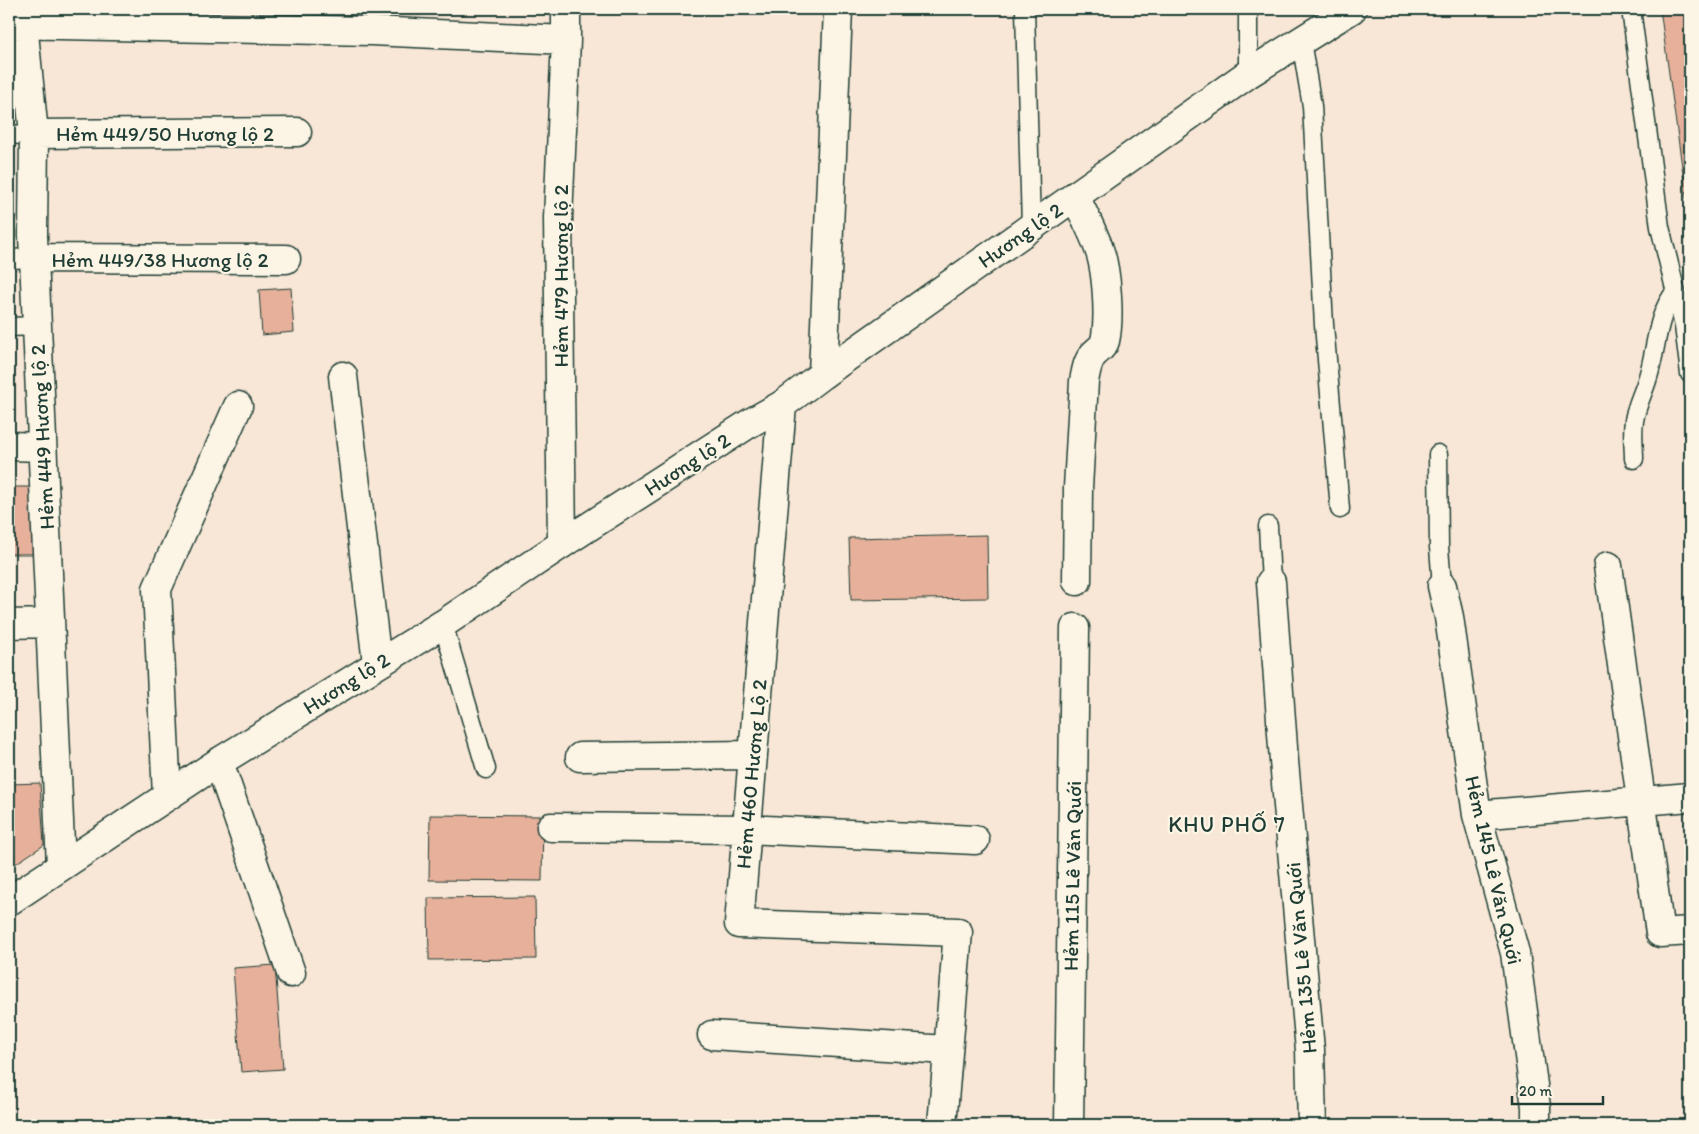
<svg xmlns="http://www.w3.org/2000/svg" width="1699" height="1134" viewBox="0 0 1699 1134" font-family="Itim,sans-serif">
	<rect width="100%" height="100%" fill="#f8e7d6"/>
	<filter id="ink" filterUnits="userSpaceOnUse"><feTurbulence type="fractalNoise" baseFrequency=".02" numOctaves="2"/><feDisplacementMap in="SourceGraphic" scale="10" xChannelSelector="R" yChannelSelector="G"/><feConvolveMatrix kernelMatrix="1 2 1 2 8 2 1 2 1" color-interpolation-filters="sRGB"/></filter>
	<g filter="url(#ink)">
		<!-- building -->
		<path fill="#e6b09b" stroke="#1f3d34" d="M1660,9H1690V224Z
			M291,288L294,332L262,335L259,290Z
			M9,487H37L36,554H9Z
			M987,535L988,598L851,600L849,538Z
			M40,783L44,845L9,868V784Z
			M430,815L543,816L542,881L429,880Z
			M535,897L536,959L429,960L428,898Z
			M275,965L283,1069L241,1072L233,968Z"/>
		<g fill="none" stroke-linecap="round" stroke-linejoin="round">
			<defs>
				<path id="lane" d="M1025,9L1031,227
					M1248,9V74
					M1631,9L1660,227L1684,326L1690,374
					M1301,41L1312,106L1324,325L1340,509
					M9,135L34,134
					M9,259L35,258
					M9,327L37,326
					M1438,454L1439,547L1442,586
					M1634,459C1634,447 1632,433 1634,421C1636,405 1644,392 1648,377C1657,348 1656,315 1676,291
					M1268,526L1271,582
					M443,624L486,769"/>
				<path id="street" d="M23,9V23L34,134L33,235L37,326L61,866
					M9,24L372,31L566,40
					M34,134L297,132
					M1075,196C1083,214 1093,231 1099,249C1107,270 1110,319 1105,341C1103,348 1097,350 1093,355C1087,362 1086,372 1084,381L1078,488L1077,581
					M35,258L286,259
					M823,374L838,9
					M343,376L377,663
					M782,405L739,924L958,932L942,1125
					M9,446L42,447
					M562,544L558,218L566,40V9
					M1608,566L1660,933L1690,931
					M1271,582L1284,761L1310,1050L1312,1125
					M1442,586L1449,617L1477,815L1515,953L1536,1107V1125
					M9,624L50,623
					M580,757L752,755
					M219,762L291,973
					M167,796L157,589L238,406
					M1477,815L1690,797
					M551,827L746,829L975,840
					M712,1035L947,1050
					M1069,1125L1075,628"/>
				<path id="secondary" d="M9,901L219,762L443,624L562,544L750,423L782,405L823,374L1248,74L1352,9"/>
			</defs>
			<!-- lane casing -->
			<use href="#lane" stroke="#1f3d34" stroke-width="21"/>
			<!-- street casing -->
			<use href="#street" stroke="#1f3d34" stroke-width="31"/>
			<!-- secondary casing -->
			<use href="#secondary" stroke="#1f3d34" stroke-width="31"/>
			<!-- lane -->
			<use href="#lane" stroke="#fcf5e5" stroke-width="18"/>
			<!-- street -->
			<use href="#street" stroke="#fcf5e5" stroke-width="28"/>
			<!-- secondary -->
			<use href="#secondary" stroke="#fcf5e5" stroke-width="28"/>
		</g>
	</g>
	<g text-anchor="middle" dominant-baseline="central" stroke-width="4.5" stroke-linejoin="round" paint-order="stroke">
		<!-- street labels -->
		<g font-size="21" fill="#1f3d34" stroke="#fcf5e5">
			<text x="165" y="133">Hẻm 449/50 Hương lộ 2</text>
			<text transform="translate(1020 235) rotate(-35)">Hương lộ 2</text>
			<text x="160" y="259">Hẻm 449/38 Hương lộ 2</text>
			<text transform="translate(560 276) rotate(-90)">Hẻm 479 Hương lộ 2</text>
			<text transform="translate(42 437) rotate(-93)">Hẻm 449 Hương lộ 2</text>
			<text transform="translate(687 464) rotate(-33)">Hương lộ 2</text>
			<text transform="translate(346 683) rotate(-32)">Hương lộ 2</text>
			<text transform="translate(751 774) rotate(-85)">Hẻm 460 Hương Lộ 2</text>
			<text transform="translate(1494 870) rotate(77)">Hẻm 145 Lê Văn Quới</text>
			<text transform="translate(1072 876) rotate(-89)">Hẻm 115 Lê Văn Quới</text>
			<text transform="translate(1301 958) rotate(-95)">Hẻm 135 Lê Văn Quới</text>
		</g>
		<!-- neighbourhood labels -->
		<g font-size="22" letter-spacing="1" fill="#1f3d34" stroke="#fcf5e5">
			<text x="1227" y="824">KHU PHỐ 7</text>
		</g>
	</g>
	<!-- margin -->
	<rect width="1699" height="1134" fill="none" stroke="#fcf5e5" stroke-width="30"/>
	<rect x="15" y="15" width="1669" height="1104" fill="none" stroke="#1f3d34" stroke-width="2" filter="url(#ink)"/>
	<!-- scale -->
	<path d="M1512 1096v8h91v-8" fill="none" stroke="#1f3d34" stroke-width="2.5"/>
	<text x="1519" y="1096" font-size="15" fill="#1f3d34" stroke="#fcf5e5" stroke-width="4" paint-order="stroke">20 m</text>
</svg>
